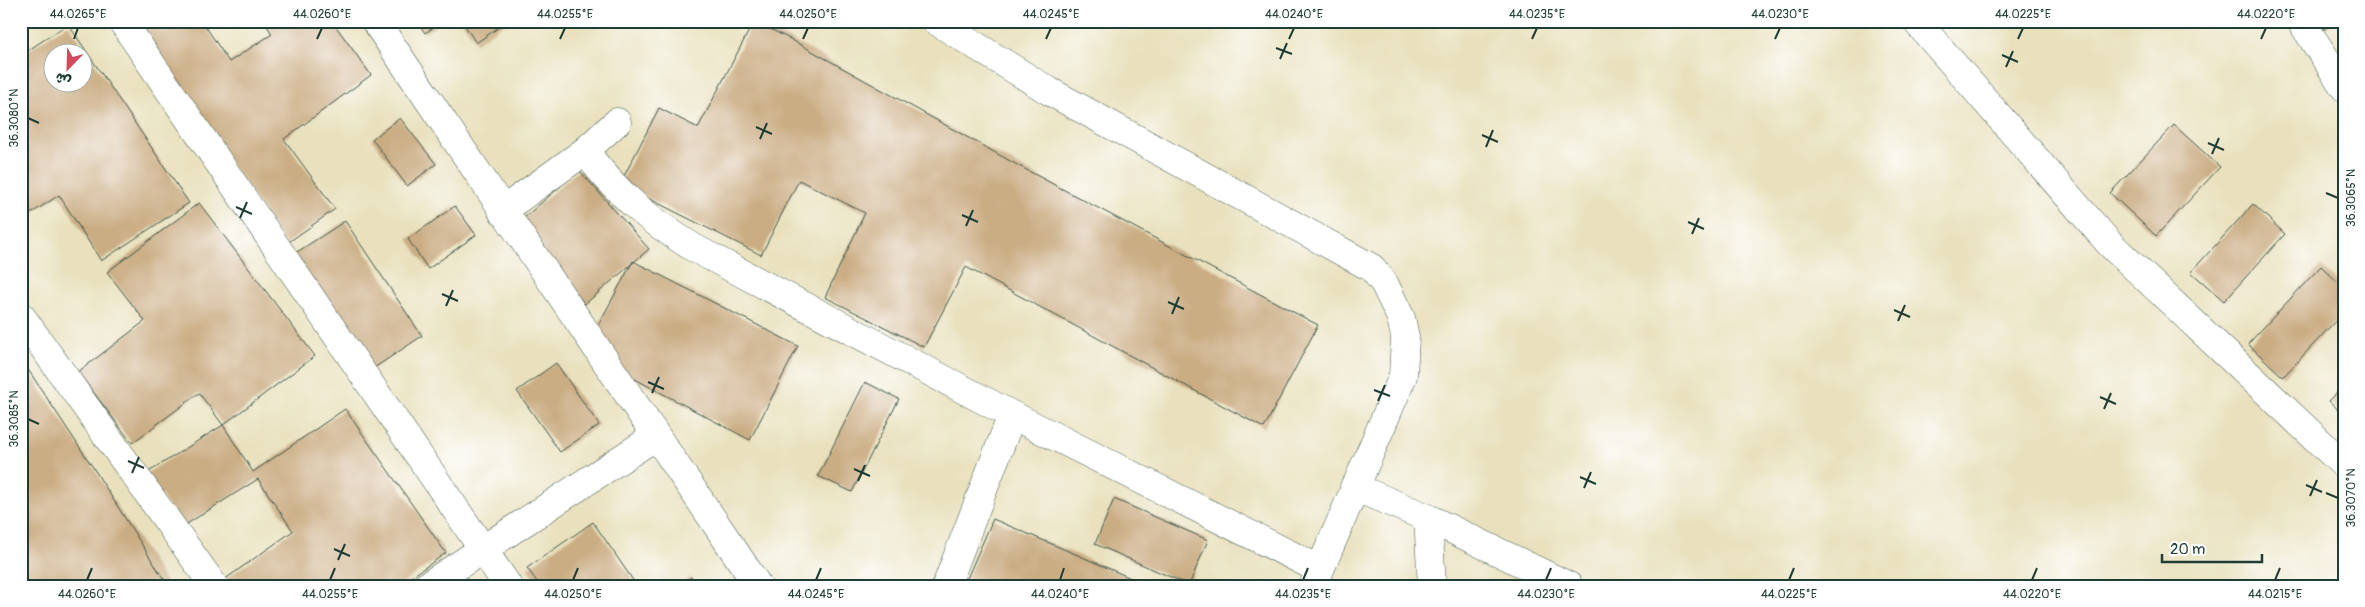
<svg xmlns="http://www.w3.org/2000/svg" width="2365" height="607" viewBox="0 0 2365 607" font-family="Pangolin,'Playpen Sans Arabic',sans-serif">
	<rect width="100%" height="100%" fill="#fff"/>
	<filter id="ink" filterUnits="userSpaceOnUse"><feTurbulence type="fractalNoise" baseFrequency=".02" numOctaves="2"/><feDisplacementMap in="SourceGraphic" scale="10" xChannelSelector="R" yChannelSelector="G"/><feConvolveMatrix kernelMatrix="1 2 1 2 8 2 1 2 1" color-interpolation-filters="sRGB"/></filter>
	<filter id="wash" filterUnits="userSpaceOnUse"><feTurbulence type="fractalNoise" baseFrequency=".0096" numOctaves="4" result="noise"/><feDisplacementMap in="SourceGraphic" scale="20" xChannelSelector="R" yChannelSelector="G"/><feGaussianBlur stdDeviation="1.12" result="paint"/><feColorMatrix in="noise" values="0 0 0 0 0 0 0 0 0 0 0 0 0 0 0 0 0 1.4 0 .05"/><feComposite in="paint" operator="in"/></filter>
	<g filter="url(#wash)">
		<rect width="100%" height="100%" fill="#e9e1be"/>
		<g id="blocks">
			<!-- building -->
			<path fill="#cbad84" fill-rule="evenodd" d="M132,21H202L229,62L272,34L264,21H332L371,75L284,139L335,209L286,244Z
				M417,21H443L425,33Z
				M462,21H508L476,43Z
				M754,21L792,40L1021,167L1318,325L1264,428L966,267L924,347L825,297L865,213L799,180L761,255L620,184L659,108L698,128Z
				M2318,21H2339L2322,30Z
				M68,24L189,203L101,261L59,195L21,220V55ZM52,52H82V82H52Z
				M400,118L436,164L407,186L372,139Z
				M2174,125L2220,167L2156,236L2110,193Z
				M579,170L649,249L585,304L517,224Z
				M199,203L315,356L223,425L199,393L132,443L78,372L145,321L107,272Z
				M2253,204L2285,234L2224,301L2191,272Z
				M455,206L476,235L428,269L408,239Z
				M345,221L422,336L371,370L294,254Z
				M633,261L798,346L750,440L618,370L590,340Z
				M2321,266L2344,288V312L2283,377L2248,344Z
				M21,359L94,469L168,586H21Z
				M556,363L599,425L560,452L517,391Z
				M865,382L899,399L852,492L818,476Z
				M2344,385V415L2329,401Z
				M345,409L446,553L398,586H223L221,582L293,531L258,479L182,527L147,473L223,425L253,472Z
				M1114,499L1208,540L1189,585L1095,544Z
				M993,519L1087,559L1149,586H971L965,583Z
				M593,522L637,586H540L527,568Z
				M691,577L697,586H678Z"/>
		</g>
	</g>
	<g filter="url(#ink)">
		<use href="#blocks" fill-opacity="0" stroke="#3d5649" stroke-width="1"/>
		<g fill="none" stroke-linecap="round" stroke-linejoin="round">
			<defs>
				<path id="minor" d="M122,21L508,586
					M375,21L758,586
					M936,21L1049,91L1372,268L1384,283L1401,318L1405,337L1403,376L1313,586
					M1916,21L2109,243L2344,465
					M2301,21L2344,87
					M585,151C617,194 649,220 694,248L1012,415L1319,569
					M502,211L585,151L617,122
					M21,316L214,586
					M1354,487L1428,518L1432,586
					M1428,518L1569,586
					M427,586L656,436
					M946,586L1012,415"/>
			</defs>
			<!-- minor casing -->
			<use href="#minor" stroke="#3d5649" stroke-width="29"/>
			<!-- minor -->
			<use href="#minor" stroke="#fff" stroke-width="28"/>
		</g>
	</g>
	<!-- ticks -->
	<path fill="none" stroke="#1f3d34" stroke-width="2" d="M74,39L78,28M317,39L322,28M560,39L565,28M803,39L808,28M1046,39L1051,28M1289,39L1294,28M1532,39L1537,28M1775,39L1780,28M2018,39L2023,28M2261,39L2266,28M1276,48L1292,54M2002,55L2018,62M1280,59L1287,43M2006,67L2013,51M28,118L39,123M756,127L772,134M1482,135L1498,142M760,139L767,123M2208,143L2224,150M1486,147L1493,130M2212,154L2219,138M2326,193L2338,198M236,207L252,214M962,215L978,222M240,218L247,202M1688,222L1704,229M966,226L973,210M1692,234L1699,218M442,294L458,301M1168,302L1184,309M446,306L453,290M1894,310L1910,317M1172,314L1179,297M1898,321L1905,305M648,382L664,389M1374,390L1390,396M652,393L659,377M2100,397L2116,404M1378,401L1385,385M2104,409L2111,393M28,419L39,424M128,461L144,468M854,469L870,476M132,473L139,457M1580,477L1596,484M858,481L865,465M2306,485L2322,492M1584,488L1591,472M2326,493L2338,498M2310,496L2317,480M334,549L350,556M338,560L345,544M87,580L92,568M330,580L335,568M573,580L578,568M816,580L821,568M1060,580L1064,568M1303,580L1308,568M1546,580L1551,568M1789,580L1794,568M2032,580L2037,568M2275,580L2280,568"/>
	<!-- margin -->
	<rect width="2365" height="607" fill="none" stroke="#fff" stroke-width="55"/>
	<!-- north arrow -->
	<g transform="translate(68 68) rotate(203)"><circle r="24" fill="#ffffff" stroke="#a5b1ae"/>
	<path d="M0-4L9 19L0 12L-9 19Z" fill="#d1495b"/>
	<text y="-8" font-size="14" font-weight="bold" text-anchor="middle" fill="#1f3d34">ش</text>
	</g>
	<!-- scale -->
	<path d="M2162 554v8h100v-8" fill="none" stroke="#1f3d34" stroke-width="2.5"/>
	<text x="2170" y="554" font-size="15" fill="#1f3d34" stroke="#ffffff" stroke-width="4" paint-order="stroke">20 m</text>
	<rect x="28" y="28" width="2310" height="552" fill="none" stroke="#1f3d34" stroke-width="2"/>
	<g font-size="12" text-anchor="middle" fill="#1f3d34">
		<text x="78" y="18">44.0265°E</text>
		<text x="322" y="18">44.0260°E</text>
		<text x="565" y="18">44.0255°E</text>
		<text x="808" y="18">44.0250°E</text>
		<text x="1051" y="18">44.0245°E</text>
		<text x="1294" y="18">44.0240°E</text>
		<text x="1537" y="18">44.0235°E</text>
		<text x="1780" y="18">44.0230°E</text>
		<text x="2023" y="18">44.0225°E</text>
		<text x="2266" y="18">44.0220°E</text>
		<text transform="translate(14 118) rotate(-90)" y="4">36.3080°N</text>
		<text transform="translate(2351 198) rotate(-90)" y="4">36.3065°N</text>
		<text transform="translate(14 419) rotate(-90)" y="4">36.3085°N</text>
		<text transform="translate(2351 498) rotate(-90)" y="4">36.3070°N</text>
		<text x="87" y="598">44.0260°E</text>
		<text x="330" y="598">44.0255°E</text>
		<text x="573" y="598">44.0250°E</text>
		<text x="816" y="598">44.0245°E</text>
		<text x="1060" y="598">44.0240°E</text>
		<text x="1303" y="598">44.0235°E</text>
		<text x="1546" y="598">44.0230°E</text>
		<text x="1789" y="598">44.0225°E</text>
		<text x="2032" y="598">44.0220°E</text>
		<text x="2275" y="598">44.0215°E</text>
	</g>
</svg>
